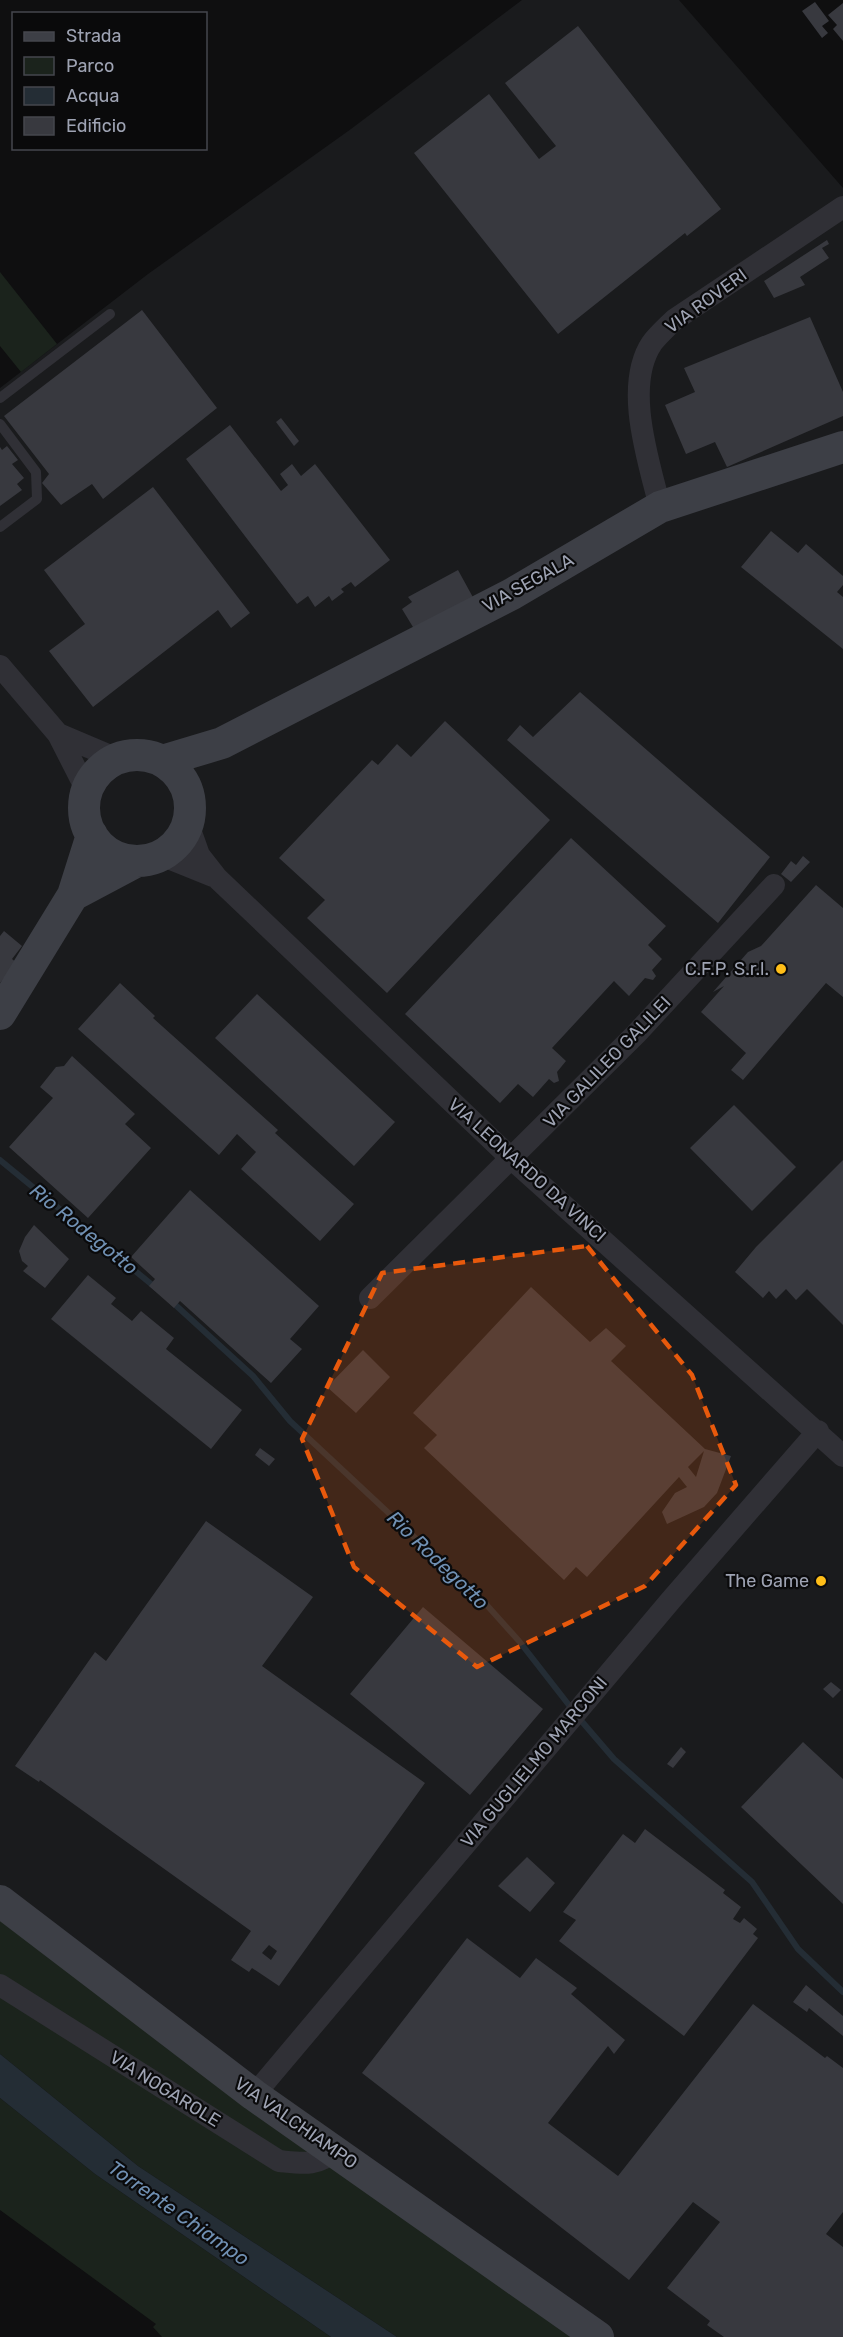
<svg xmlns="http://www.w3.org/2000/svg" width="843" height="2337" viewBox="0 0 843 2337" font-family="Rubik,sans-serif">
	<rect width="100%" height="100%" fill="#0f0f10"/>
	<!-- built -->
	<path fill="#1a1b1d" d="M522,0H679L843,188V2337H602L0,1906V388L148,274L351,129Z"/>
	<!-- green -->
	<path fill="#1b231c" d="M0,272L57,344L21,372L0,346Z
		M0,1906L602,2337H397L138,2166L0,2054Z
		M0,2098L95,2174L331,2337H162L153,2327L156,2324L0,2210Z"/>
	<!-- water -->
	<path fill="#242d35" d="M0,2054L138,2166L397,2337H331L95,2174L0,2098Z"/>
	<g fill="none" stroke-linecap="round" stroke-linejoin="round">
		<!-- stream -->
		<path stroke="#242d35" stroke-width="6" d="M0,1160L156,1288
			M170,1300L253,1376L290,1421L484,1602L519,1641L572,1709
			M578,1717L614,1759L752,1882L798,1949L843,1992"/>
	</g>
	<!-- building -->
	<path fill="#38393f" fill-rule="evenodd" d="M815,2L829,21L822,26L828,33L822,38L802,11Z
		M843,3V41L833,29L837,25L828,15Z
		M578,26L721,209L687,236L685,233L558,334L414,153L489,94L539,159L556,146L505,83Z
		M827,240L829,244L822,248L829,258L800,277L805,285L774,298L764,281Z
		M142,310L217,408L103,499L92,484L61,505L42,483L49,474L4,416Z
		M810,317L843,392V416L727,467L715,442L686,454L665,405L695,392L684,368Z
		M281,418L299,441L294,446L276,422Z
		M230,425L281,491L288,485L280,474L292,464L301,476L315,464L390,560L355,587L351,582L341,589L344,592L332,601L329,596L315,607L308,596L297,604L186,459Z
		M7,446L18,460L12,464L24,478L17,484L22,490L0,506V447L2,450Z
		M153,487L250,613L231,628L218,610L93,707L49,651L85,624L44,570Z
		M771,531L798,553L806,544L843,576V585L837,592L843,597V649L741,567Z
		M458,570L475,601L416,632L402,609L412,602L408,597Z
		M580,692L770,857L718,923L507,740L520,725L533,737Z
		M445,721L550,820L387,993L307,918L325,900L279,858L372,760L378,765L397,744L411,757Z
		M571,838L666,926L648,945L662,959L652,970L656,976L653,980L645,978L629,996L614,981L552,1048L566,1061L557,1072L559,1081L554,1083L549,1079L533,1097L518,1084L500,1103L405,1014Z
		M803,856L810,862L791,882L781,874L791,861L796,865Z
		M816,885L843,908V997L826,983L743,1080L731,1070L746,1053L701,1012L724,986L713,992L748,952L761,946Z
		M4,931L22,946L12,959L17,963L0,983V936Z
		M120,983L155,1016L153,1018L278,1130L275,1133L354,1204L320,1241L241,1169L256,1152L237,1134L219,1155L78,1029Z
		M257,994L395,1122L354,1166L215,1038Z
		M72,1056L135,1114L125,1124L151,1148L88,1218L9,1147L53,1098L40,1087L56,1067L64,1066Z
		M734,1105L796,1167L752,1211L690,1148Z
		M843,1160V1325L807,1289L796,1300L786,1289L776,1299L769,1291L763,1298L735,1272L756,1247Z
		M190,1190L319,1306L290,1339L302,1349L271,1383L180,1301L174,1308L149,1286L155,1279L131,1257Z
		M34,1225L69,1259L45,1288L23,1271L28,1266L22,1261L19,1251L25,1237Z
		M88,1275L116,1298L111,1304L132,1321L141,1311L174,1338L166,1349L242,1410L211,1449L51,1319Z
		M531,1287L590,1342L606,1328L626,1346L611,1361L705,1449L731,1456L717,1493L704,1507L667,1524L662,1512L675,1493L687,1487L679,1477L587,1577L576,1567L564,1580L424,1448L437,1435L413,1413ZM704,1451L696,1477L688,1467Z
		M363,1350L390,1377L356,1413L327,1387Z
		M260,1448L275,1459L269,1466L255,1455Z
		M206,1521L313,1597L262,1666L425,1783L279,1986L252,1968L249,1972L231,1960L251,1931L40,1780L39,1782L15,1766L95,1652L106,1661ZM269,1945L277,1951L271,1960L262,1953Z
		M423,1607L543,1709L470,1795L350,1694Z
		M831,1682L841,1690L833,1698L823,1689Z
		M803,1742L843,1779V1904L741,1807Z
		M681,1747L686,1752L673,1768L667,1764Z
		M645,1829L725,1890L723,1893L741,1907L733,1919L740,1923L744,1918L757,1929L753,1934L758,1938L684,2036L559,1941L576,1920L563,1912L623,1834L635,1843Z
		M527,1857L555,1883L530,1912L498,1886Z
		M467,1938L520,1978L536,1958L577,1988L571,1994L625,2040L614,2054L608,2046L548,2123L618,2176L753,2004L825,2058L827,2056L843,2068V2212L826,2234L843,2247V2337H724L707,2325L710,2321L667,2288L720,2222L693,2202L629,2280L362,2073Z
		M806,1985L843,2016V2036L809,2008L807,2012L793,2002Z"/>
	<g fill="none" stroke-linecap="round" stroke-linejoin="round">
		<!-- lane -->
		<path stroke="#303036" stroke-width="10" d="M0,398L110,314
			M0,424L36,472L37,499L0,527"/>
		<!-- street -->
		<path stroke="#303036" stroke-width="22" d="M660,507C649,462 623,386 652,343C658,335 667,327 674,320L843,207
			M0,666L58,734L87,791
			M58,734L117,759
			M188,824L199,855L217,878L512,1159L843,1456
			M161,855L213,876
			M370,1298L636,1034L774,885
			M0,1985L279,2161C300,2163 319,2167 334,2150
			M254,2095L671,1600L818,1431"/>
		<!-- secondary -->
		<path stroke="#3d3f46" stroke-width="32" d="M84 808a53 53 0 1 1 106 0a53 53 0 1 1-106 0Z
			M162,761L222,743L512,594L660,507L843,447
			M73,895L137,861
			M0,1014L73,895L92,835
			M0,1901L254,2095L598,2337"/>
	</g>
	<!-- marked area -->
	<path fill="#e8590c" fill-opacity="0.2" stroke="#e8590c" stroke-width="4.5" stroke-dasharray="12 8" stroke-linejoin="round" d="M587,1246L692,1375L736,1485L645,1586L477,1667L354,1567L302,1439L382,1273Z"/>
	<!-- markers -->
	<g fill="#ffbe18" stroke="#0a0a0b" stroke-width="2">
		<circle cx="781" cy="969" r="6"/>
		<circle cx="821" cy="1581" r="6"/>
	</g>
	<g text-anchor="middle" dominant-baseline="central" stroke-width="4.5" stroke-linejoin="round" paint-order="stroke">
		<!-- street labels -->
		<g font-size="18" fill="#9ea3b3" stroke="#0a0a0b">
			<text transform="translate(706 301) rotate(-36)">VIA ROVERI</text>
			<text transform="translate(528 583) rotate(-29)">VIA SEGALA</text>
			<text transform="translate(607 1062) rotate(-46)">VIA GALILEO GALILEI</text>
			<text transform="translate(527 1170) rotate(42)">VIA LEONARDO DA VINCI</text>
			<text transform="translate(534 1762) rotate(-50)">VIA GUGLIELMO MARCONI</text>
			<text transform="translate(165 2089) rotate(32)">VIA NOGAROLE</text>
			<text transform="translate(296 2123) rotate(35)">VIA VALCHIAMPO</text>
		</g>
		<!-- poi labels -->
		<g font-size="18" fill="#9ea3b3" stroke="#0a0a0b" text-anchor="end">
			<text x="769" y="969">C.F.P. S.r.l.</text>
			<text x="809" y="1581">The Game</text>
		</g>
		<!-- water labels -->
		<g font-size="20" font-style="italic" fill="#7090b3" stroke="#0a0a0b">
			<text transform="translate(84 1229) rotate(39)">Rio Rodegotto</text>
			<text transform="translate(438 1560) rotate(44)">Rio Rodegotto</text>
			<text transform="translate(179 2213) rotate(35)">Torrente Chiampo</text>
		</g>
	</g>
	<!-- legend -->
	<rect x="12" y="12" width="195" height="138" fill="#0a0a0b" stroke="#45474e" stroke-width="1.5"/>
	<rect x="24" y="32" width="30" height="9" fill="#3d3f46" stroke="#45474e" stroke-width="1.5"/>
	<text x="66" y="42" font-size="18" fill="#9ea3b3">Strada</text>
	<rect x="24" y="57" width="30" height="18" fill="#1b231c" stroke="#45474e" stroke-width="1.5"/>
	<text x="66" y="72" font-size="18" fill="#9ea3b3">Parco</text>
	<rect x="24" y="87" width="30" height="18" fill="#242d35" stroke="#45474e" stroke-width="1.5"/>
	<text x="66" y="102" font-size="18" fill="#9ea3b3">Acqua</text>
	<rect x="24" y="117" width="30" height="18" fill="#38393f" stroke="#45474e" stroke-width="1.5"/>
	<text x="66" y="132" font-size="18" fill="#9ea3b3">Edificio</text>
</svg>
